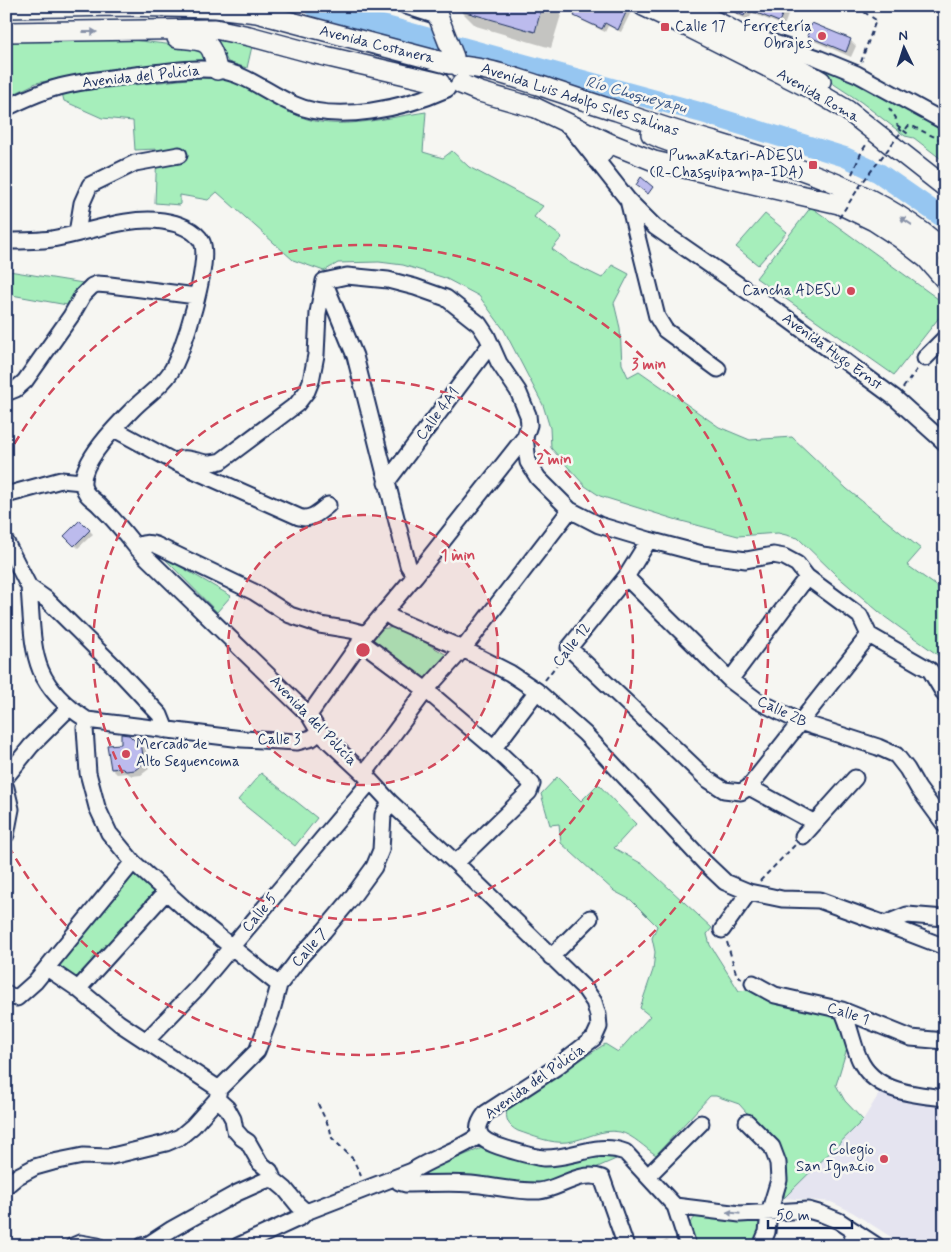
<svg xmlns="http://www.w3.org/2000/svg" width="951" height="1252" viewBox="0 0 951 1252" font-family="Mynerve,sans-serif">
	<rect width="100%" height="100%" fill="#f6f6f2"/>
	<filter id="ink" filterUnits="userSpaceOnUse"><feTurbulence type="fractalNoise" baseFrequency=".02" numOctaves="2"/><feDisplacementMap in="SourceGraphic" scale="10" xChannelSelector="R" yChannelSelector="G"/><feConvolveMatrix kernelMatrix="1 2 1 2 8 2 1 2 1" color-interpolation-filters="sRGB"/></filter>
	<g filter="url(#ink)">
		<!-- built -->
		<path fill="#e5e4f0" d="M880,1092L945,1106V1246H905L852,1212L831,1202L784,1198L863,1120Z"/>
		<!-- green -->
		<path fill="#a6eebb" stroke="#608e8c" d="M6,36L107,37L199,48L208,59L110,69L36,83L6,98Z
			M212,36L253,42L247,68L228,62L218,43L205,39Z
			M808,61L833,70L945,131V162L914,138L905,136L861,102L811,69L807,62Z
			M197,78C213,78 231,79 246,86C267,96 285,112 307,119C341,130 391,117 426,112L423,152L443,158L452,151L469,167L543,206L534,217L562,237L552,249L569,262L602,278L612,265L629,274L614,303L620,328L622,364L628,377L639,371L719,427L750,440L792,437L847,489L921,549L907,565L945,592V662L942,658L885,617L836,575L798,538L778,533L738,536L674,519L600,496L585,486L551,448L550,428L543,405L504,330L479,296L445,278L403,265L379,262L338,263L324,271L293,260L217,192L208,200L180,195V205L155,203L157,149L135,150L133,121L102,118L64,101L62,93Z
			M811,207L945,304V310L894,375L756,278Z
			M765,214L787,232L758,265L736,247Z
			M9,271L83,283L67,305L6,294Z
			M162,556L231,596L217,612Z
			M398,627L447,655L423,685L370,644L377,629Z
			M261,773L317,818L295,846L238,800Z
			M557,777L581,801L598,784L636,824L614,848L644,865L712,928L707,934L710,945L739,991L748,990L763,991L847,1013L851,1035L836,1085L845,1101L863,1120L784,1198L786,1175L771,1140L739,1104L716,1096H710L656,1155C645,1148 633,1135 620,1132C601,1128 585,1140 567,1142C551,1144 533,1136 518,1131C508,1126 505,1119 507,1108L605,1044L618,1052L650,1016L640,1008L653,970L655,952L652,938L657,926L631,900L614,891L561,843L559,824L550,825L541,794Z
			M134,875H140L154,888L153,893L75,981L60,973L58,966Z
			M482,1148L508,1155H604L616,1159L577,1176L532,1185L407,1178Z
			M702,1213L761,1220L762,1225L753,1246H693C688,1227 684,1224 702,1213Z"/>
		<!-- shadow -->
		<path fill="#0003" d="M460,6H552L561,15L551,48L476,26L459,9Z
			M685,6H721L715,20Z
			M735,6H791V7L784,26L752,13L749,20L737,15L733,11Z
			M627,9L631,12L621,32L608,26L605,32L579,19L576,16Z
			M808,35L850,40L856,46L851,57L814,41Z
			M80,521L93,534L78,548L66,536Z
			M140,743L146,749L149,769L141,775L132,776L127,773L117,774L112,769Z
			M667,1240L671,1246H655Z"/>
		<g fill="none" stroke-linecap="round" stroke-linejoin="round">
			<!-- river -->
			<path stroke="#96c6f1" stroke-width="20" d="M313,6L699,112L845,157L879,173L945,219"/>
		</g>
		<!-- building -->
		<path fill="#bcbbed" stroke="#1b2f5e" d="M455,6H542L535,32L455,9Z
			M579,6H629L618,30L605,23L602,29L574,16Z
			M721,6H786L779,22L747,9L744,16Z
			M812,23L851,39L846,52L807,36Z
			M641,177L653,187L648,194L636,185Z
			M80,520L90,530L74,546L64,536Z
			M121,734L129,735L135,741L141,742L144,763L135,770L126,771L121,768L111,769L107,745L121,744Z"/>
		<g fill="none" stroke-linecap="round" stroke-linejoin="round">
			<!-- major-tunnel -->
			<path stroke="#caced4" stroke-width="19" stroke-dasharray="19 9" stroke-linecap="butt" d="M425,68L492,81"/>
			<defs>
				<path id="minor" d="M406,6L437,16
					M943,6L945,7
					M748,34L818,58L857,74L945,122
					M6,108C23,100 41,91 59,87C90,79 121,77 153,73C173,71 196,67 217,70C246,73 267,93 293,104C336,124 405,108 447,89
					M568,124L628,200L655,227L785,317L895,398L945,443
					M628,200L657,317L665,330L718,369
					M77,233L82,203L90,185L135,163L179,155
					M6,241C21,241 37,241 52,239C89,233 124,216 163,221C177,223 195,229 202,242C211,261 183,355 170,373C160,388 144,397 132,410C117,425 81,461 83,484C83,488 85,491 87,494C91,499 97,502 101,507C114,519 125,533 136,547L309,715L319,732L364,774L390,802L456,863L585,989L594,1002L598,1015L599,1027L594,1038L555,1068L486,1113C466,1138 491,1144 510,1150C521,1153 533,1157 544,1158C572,1159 597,1141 625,1152L675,1206L688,1246
					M324,281L347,276L388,280L415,287L446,298L479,324L487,336L499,363L518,391L528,415L529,425L525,437L528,462L538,478L570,510L599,525L649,540L702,554L746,560L773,555L784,557L797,564L807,577L860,616L869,635L930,670L945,695
					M324,281L355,356L408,565L415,576
					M925,358L945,338
					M6,393L16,389L25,381L71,316L83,295L92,286L97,284L110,285L196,296
					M114,429L175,462L299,517C311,521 319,512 328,505
					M175,462C184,454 198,463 209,463C213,463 217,462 221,461L297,404L307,391L311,381L316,355L318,313L324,281
					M386,483L490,345
					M6,495L61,480L82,482
					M649,540L626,577L569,648L707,779L724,790L741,792L749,787L869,635
					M6,542L29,587L46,599L117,669L160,715L164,725L163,730
					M136,547C143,542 148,543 156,545L254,592L290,615L320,625L351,630L366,634
					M626,577L730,680L758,701L800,722L878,747L896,755L907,769L918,788L945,825
					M29,587C34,650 29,683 87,720L242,739L297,742L312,738L319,732
					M385,613L394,619L463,649L510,673L537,691L585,734L705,863L725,882L749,892L782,899L819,900L885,924L945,947
					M360,641L426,690L494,748L532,784L529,792L456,863
					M730,680L807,577
					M309,715L366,634L415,576L525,437
					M87,720L85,728L88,773L97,807L109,833L133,862L192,915L279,985
					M494,748L537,691
					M364,774L426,690L463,649L570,510
					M6,777L31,746L69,708
					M749,787L815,823
					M6,788L11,809L6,835
					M803,836L855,778
					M885,924L907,915L945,918
					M722,930L749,892
					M551,957L590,918
					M47,968L78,989L119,1023L219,1089
					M753,983L775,995L842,1010L911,1038L945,1041
					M78,989L166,892
					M6,993L10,996L17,998L35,982L133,862
					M842,1010C851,1027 853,1049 862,1064C878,1092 916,1095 945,1098
					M146,1041L197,988L370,782
					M219,1089L257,1051L271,1014L279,985L301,956L324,931L350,900L374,867L381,850L383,815L390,802
					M217,1099L227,1108L233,1119L235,1130L242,1138L248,1142L260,1163L270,1171L273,1179L285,1189L298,1205L306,1212
					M747,1122L772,1147L778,1163L779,1180L769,1213L767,1232L761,1246
					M648,1176L701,1123
					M397,1177L399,1182L406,1184C427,1184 450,1182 471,1184C493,1186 517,1192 539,1191C560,1189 579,1170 602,1178L626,1246
					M6,1186L18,1176L35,1167L53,1162L83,1156L108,1157L166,1143L180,1137L193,1126L217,1099L219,1089
					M675,1206L740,1214L808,1210L822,1214L839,1221L877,1246
					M73,1246L80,1243L98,1246
					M142,1246L149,1244L172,1229L237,1193L264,1181L273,1179
					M238,1246L301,1217L306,1212L412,1171C434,1157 459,1150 480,1135
					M850,1246L855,1231"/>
				<path id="major" d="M434,6L454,57V64
					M643,6L690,28L813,90L847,110L945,187
					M684,6L725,26L821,81
					M6,8L119,6L216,8L257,13L450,64
					M6,32L215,29L249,36L312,53L440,83
					M177,38C207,41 211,39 217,70
					M458,66C485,67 512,77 538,85C565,94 591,103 617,111C648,122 679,132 711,141C793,166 881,191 945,251
					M461,84L480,92L536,108L609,143L654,161L839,204L874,221L900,238L927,259L945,280
					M651,134L662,139L763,175
					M597,159L609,143"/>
			</defs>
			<!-- minor casing -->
			<use href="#minor" stroke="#1b2f5e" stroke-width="19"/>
			<!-- major casing -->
			<use href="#major" stroke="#1b2f5e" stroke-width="22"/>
			<!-- path -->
			<path stroke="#1b2f5e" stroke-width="2" stroke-dasharray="5 4" stroke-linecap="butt" d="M861,62L876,20L864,12L867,6
				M889,108L896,118L895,121
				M906,129L908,126L914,127L945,142
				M902,131L896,127L897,125L908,134
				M852,174L862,151L866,145
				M903,388L918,368
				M545,680L562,658
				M760,881L795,845
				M727,942L736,973L742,979
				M318,1104L330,1129L332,1138L353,1159L361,1176"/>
			<!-- minor -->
			<use href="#minor" stroke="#f6f6f2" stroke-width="15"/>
			<!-- major -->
			<use href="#major" stroke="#f6f6f2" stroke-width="19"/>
			<!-- path-bridge -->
			<path stroke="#1b2f5e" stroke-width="2" stroke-dasharray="5 4" stroke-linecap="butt" d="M839,218L862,183L902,131"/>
		</g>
		<!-- one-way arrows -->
		<defs><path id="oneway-solid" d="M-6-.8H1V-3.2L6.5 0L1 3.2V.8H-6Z" transform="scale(1.25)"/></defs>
		<g fill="#8892a8">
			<use href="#oneway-solid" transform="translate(90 32)"/>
			<use href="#oneway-solid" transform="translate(906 221) rotate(-146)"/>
			<use href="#oneway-solid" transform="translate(733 1213) rotate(-174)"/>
		</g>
	</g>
	<!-- distance rings -->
	<circle cx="363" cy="650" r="135" fill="#d1495b" fill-opacity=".12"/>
	<g fill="none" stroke="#d1495b" stroke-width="2.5" stroke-dasharray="9 6">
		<circle cx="363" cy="650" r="135"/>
		<circle cx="363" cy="650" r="270"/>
		<path d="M7 457A405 405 0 1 1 7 843"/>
	</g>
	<!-- markers -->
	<g fill="#d1495b" stroke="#f6f6f2" stroke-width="2">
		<rect x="660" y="22" width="10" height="10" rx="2.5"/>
		<circle cx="822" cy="36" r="5"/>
		<rect x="808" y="160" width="10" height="10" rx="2.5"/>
		<circle cx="851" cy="291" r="5"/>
		<circle cx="126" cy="754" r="5"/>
		<circle cx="884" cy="1159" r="5"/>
	</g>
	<g text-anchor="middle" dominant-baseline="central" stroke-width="5" stroke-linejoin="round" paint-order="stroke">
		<!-- poi labels -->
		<g font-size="15" fill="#1b2f5e" stroke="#f6f6f2" text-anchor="end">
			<text x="675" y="27" text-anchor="start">Calle 17</text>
			<text x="812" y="27">Ferretería<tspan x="812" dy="17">Obrajes</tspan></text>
			<text x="803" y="156">PumaKatari-ADESU<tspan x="803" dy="17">(R-Chasquipampa-IDA)</tspan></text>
			<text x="841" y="291">Cancha ADESU</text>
			<text x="136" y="745" text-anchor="start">Mercado de<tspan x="136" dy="17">Alto Seguencoma</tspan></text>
			<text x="874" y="1150">Colegio<tspan x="874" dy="17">San Ignacio</tspan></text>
		</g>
		<!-- street labels -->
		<g font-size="15" fill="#1b2f5e" stroke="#f6f6f2">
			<text transform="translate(377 45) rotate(14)">Avenida Costanera</text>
			<text transform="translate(141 77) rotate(-6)">Avenida del Policía</text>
			<text transform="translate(818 96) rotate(30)">Avenida Roma</text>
			<text transform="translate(580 100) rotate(18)">Avenida Luis Adolfo Siles Salinas</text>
			<text transform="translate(832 352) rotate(36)">Avenida Hugo Ernst</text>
			<text transform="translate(438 414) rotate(-53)">Calle 4A1</text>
			<text transform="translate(572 645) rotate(-52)">Calle 12</text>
			<text transform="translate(782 712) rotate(26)">Calle 2B</text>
			<text transform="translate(313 721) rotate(46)">Avenida del Policía</text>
			<text x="279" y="740">Calle 3</text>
			<text transform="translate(260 913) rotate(-50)">Calle 5</text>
			<text transform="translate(310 948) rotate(-49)">Calle 7</text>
			<text transform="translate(848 1014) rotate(18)">Calle 1</text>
			<text transform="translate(535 1082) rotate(-35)">Avenida del Policía</text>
		</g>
		<!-- water labels -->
		<g font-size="16" font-style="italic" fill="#3a5583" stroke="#f6f6f2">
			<text transform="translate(636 95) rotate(15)">Río Choqueyapu</text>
		</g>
	</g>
	<circle cx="363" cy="650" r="8" fill="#d1495b" stroke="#f6f6f2" stroke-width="2.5"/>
	<g font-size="15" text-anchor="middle" font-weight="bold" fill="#d1495b" stroke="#f6f6f2" stroke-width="5" stroke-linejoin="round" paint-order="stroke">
		<text x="649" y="369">3 min</text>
		<text x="554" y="464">2 min</text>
		<text x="458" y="560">1 min</text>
	</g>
	<!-- margin -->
	<rect width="951" height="1252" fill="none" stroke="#f6f6f2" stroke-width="25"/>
	<rect x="12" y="12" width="926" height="1227" fill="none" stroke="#1b2f5e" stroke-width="2" filter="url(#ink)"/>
	<!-- north arrow -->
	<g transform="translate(904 48) rotate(356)" stroke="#f6f6f2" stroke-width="4" paint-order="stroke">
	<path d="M0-4L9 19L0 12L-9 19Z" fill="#1b2f5e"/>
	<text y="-8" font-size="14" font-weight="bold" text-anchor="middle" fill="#1b2f5e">N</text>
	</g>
	<!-- scale -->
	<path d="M768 1220v8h84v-8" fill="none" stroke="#1b2f5e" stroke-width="2.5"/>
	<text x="776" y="1220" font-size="15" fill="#1b2f5e" stroke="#f6f6f2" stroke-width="4" paint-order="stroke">50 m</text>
</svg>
